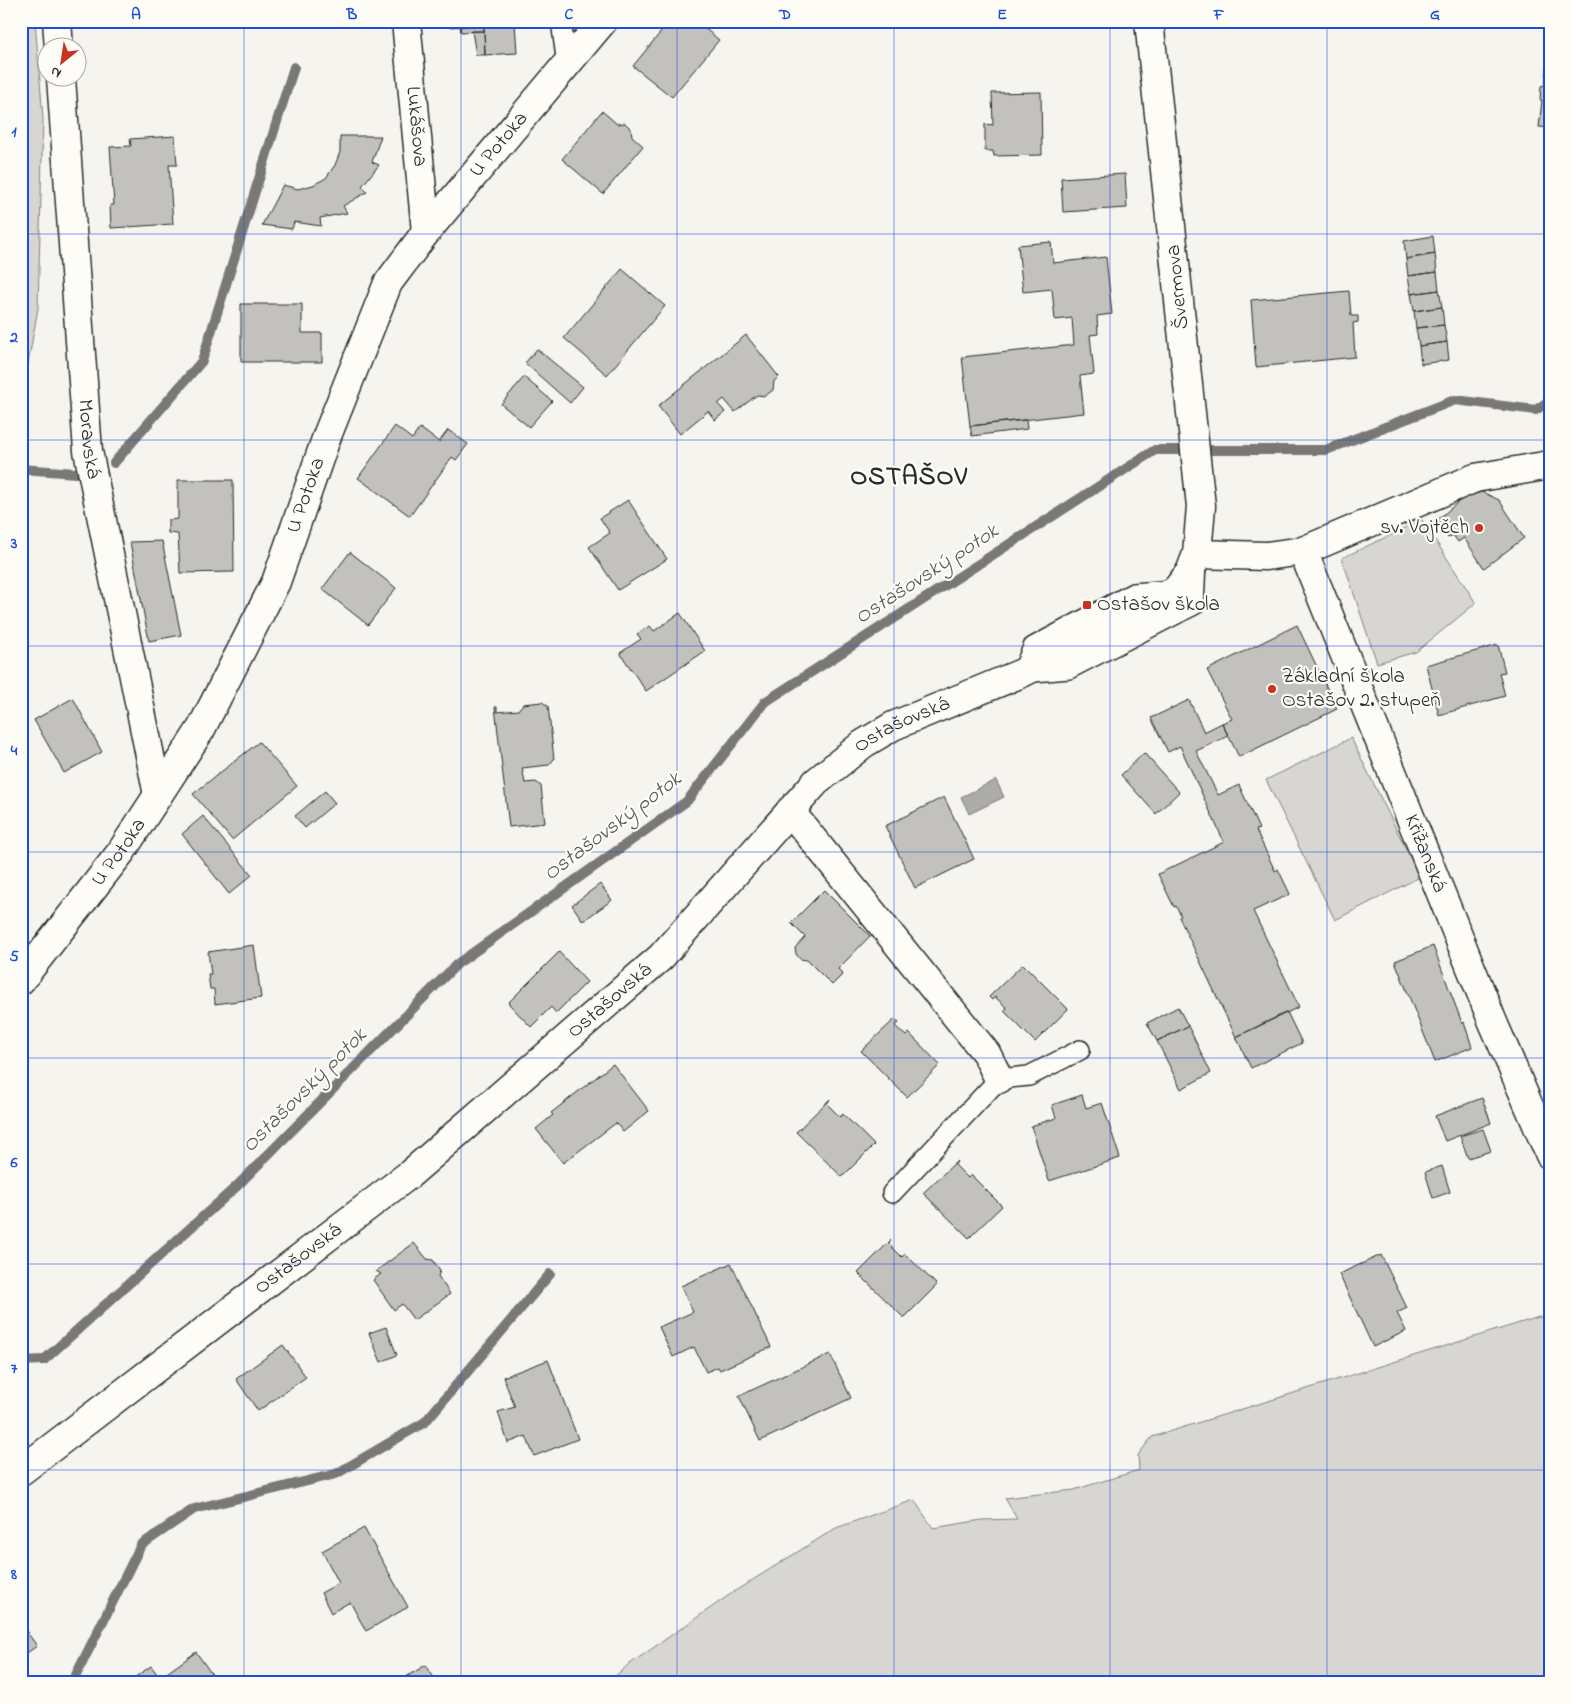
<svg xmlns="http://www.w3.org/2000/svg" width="1571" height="1704" viewBox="0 0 1571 1704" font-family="'Indie Flower',sans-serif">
	<rect width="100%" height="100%" fill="#f5f4ef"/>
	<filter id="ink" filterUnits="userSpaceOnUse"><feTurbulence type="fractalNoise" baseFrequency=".02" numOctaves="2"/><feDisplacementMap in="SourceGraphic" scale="10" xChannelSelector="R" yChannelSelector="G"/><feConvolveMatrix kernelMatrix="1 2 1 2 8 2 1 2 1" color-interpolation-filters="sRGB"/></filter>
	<g filter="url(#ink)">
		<!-- green -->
		<path fill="#d7d6d2" stroke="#81807e" d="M21,21H35L43,118L38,308L28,364L21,365Z
			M1422,520L1476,603L1416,652L1377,663L1342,558Z
			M1351,738L1420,877L1335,920L1266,780Z
			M1539,1317L1550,1318V1683H607L627,1666L735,1591L836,1528L914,1500L933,1528L982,1520L1017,1519L1005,1498L1074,1490L1139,1470L1138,1455L1152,1437Z"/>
		<!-- water -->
		<path fill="#adaca9" stroke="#797877" d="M996,780L1004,797L969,814L961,797Z"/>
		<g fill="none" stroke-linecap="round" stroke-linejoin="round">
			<!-- stream -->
			<path stroke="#797877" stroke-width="10" d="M114,463L202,361L294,67
				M21,469L76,473
				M21,1361L44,1360L237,1186L457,964L687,801L765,702L1155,450H1326L1455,400L1536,410L1550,400
				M72,1683L141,1545L194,1509L336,1474L425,1422L550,1274"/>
		</g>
		<!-- building -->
		<path fill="#c2c1be" stroke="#2b2b2b" d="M449,21H508V24L449,27Z
			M670,21H696L719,40L672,97L633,66Z
			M515,22L517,53L485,55L484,25Z
			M484,25V31L461,32L460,26Z
			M472,31H484L485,55H476Z
			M1549,47H1550V128L1539,127L1542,100H1540L1541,86L1545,85Z
			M1041,92L1042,155L994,156L993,151H985V124L993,125L992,93Z
			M602,111L617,124L625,123L631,129L632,136L643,146L603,194L562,159Z
			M175,136L177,165H169L173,224L111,228L110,205H114L110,147L131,146L130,139Z
			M340,136H381L372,162L379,165L362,186L367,192L343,206L347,213L320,218L321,226L294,222L292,229L262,225L283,185L298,189L313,185L326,178L335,165L340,152Z
			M1125,174L1127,208L1063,212L1061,178Z
			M1433,236L1435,254L1406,259L1404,241Z
			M1051,242L1053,263L1106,257L1112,314L1097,316L1098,334L1090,335L1094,374L1080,376L1084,413L970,426L962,357L1074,345L1072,318L1055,320L1052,289L1023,292L1018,245Z
			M1435,254L1437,272L1408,276L1406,259Z
			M622,269L665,306L607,375L564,338Z
			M1437,272L1439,290L1411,294L1408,276Z
			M1439,290L1442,307L1414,311L1411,294Z
			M1349,291L1351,316H1358V322L1353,323L1355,357L1256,367L1251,300Z
			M241,304H302V333H322V362H241Z
			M1442,307L1444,325L1416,328L1414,311Z
			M1444,325L1447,342L1419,346L1416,328Z
			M746,335L779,377L774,381L773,390L765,396L757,395L735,412L724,399L718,404L725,412L715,420L708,411L680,434L658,406Z
			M1447,342L1449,360L1421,364L1419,346Z
			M537,349L583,387L570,403L525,363Z
			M524,377L552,401L529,427L501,404Z
			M1026,420L1027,429L972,436L970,426Z
			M395,426L412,439L420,428L439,442L448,430L468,444L456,460L452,457L410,516L358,478Z
			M178,480H233L234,572L180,573L178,534L168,533V520L178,519Z
			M1482,492L1499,500L1524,538L1484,568L1464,538L1458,542L1453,535L1448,538L1436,521L1464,497Z
			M628,500L667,559L618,590L589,547L610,533L600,518Z
			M162,541L181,635L149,641L130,542Z
			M350,552L396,588L368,625L322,589Z
			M680,613L705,651L646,691L620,653L641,639L637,634L650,626L654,631Z
			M1297,625L1337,709L1239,757L1222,723L1232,719L1207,670Z
			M1498,645L1505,672L1499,673L1505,696L1439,715L1426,665Z
			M73,698L102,752L64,773L34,720Z
			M1189,700L1204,732L1222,723L1228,736L1196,751L1218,795L1239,785L1259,829L1256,830L1275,871L1278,869L1290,894L1253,911L1299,1007L1236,1037L1179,917L1181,916L1176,906L1174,907L1158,874L1224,842L1180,746L1168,752L1151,718Z
			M542,702L548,706L554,759L549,765L522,768L525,783L536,782L541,786L545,823L509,827L495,707H497V712L518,710L523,704Z
			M259,742L297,786L232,840L193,794Z
			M1144,753L1179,792L1156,814L1121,775Z
			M325,791L335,803L305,828L295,816Z
			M944,797L974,859L915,888L885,826Z
			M203,816L252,875L229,894L182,834Z
			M600,884L612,900L583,921L572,905Z
			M824,890L870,936L838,969L843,974L832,985L807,960L800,959L796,954L795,948L805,937L791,923Z
			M254,945L261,998L215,1004L214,989H210L208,974H211L208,952Z
			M1433,946L1462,1023L1464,1022L1472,1047L1435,1062L1395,961Z
			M559,952L587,982L556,1013L551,1007L531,1027L508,1003Z
			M1023,964L1068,1009L1035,1042L1004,1011L1007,1008L995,997L992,1000L989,997Z
			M1178,1007L1188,1026L1157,1041L1147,1023Z
			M1287,1012L1302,1043L1251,1068L1236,1037Z
			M895,1019L899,1023L895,1026L906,1036L909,1033L940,1065L907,1097L861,1051Z
			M1188,1026L1211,1073L1181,1089L1157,1041Z
			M613,1064L649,1111L623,1132L616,1123L563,1163L536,1129L553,1115L551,1113Z
			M1082,1095L1086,1108L1102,1103L1120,1158L1049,1181L1031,1126L1056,1118L1052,1105Z
			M1482,1098L1491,1123L1445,1141L1435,1116Z
			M830,1099L827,1104L840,1117L843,1114L874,1145L842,1177L796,1132Z
			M1483,1129L1491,1151L1468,1158L1460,1136Z
			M957,1161L955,1165L968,1178L971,1175L1002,1206L969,1238L923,1193Z
			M1442,1166L1450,1192L1433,1198L1425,1172Z
			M891,1240L889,1244L902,1257L905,1254L937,1285L904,1318L858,1273Z
			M414,1243L427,1259L433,1260L440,1271L438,1276L450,1294L414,1320L402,1304L394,1310L373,1280L381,1274L376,1271Z
			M1381,1255L1407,1308L1397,1313L1406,1331L1373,1347L1339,1274Z
			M731,1263L771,1347L720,1370L718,1367L706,1372L694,1347L673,1357L659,1327L693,1312L681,1286Z
			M386,1327L397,1355L381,1362L369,1333Z
			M283,1345L306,1377L258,1411L236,1379Z
			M830,1354L851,1398L760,1441L739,1396Z
			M548,1360L578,1439L534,1456L526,1436L508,1443L498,1412L515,1407L503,1377Z
			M364,1528L408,1607L366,1631L350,1602L331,1613L321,1593L339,1583L322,1551Z
			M21,1624L37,1646L21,1657Z
			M196,1652L218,1683H127L151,1666L160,1678Z
			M426,1665L437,1683H396Z"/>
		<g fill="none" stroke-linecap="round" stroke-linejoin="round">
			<defs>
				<path id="service" d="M561,21L567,65
					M1172,590L1133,593L1033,647L1022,673L1069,669L1194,605L1196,562
					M892,1193L999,1079L1029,1076L1080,1050"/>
				<g id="minor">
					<path d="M57,21L59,48"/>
					<path id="s1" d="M406,21L426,232"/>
					<path id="s2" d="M61,78L88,451L158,795"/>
					<path id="s3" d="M1303,551L1492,1020L1550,1155"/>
					<path d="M1197,554L1266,556L1303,551L1475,478L1550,465"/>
					<path d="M790,811L986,1053L999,1079"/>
					<path id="s4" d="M21,980L121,852L201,729L276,582L327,436L388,283L426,232L603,21"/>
				</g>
				<g id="tertiary">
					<path id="s5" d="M21,1471L410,1174L661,957L816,782L863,744L893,726L1022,673L1133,616L1176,590L1190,572L1197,554L1201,506L1149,21"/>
				</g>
			</defs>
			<!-- service casing -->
			<use href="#service" stroke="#2b2b2b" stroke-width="22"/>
			<!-- minor casing -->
			<use href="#minor" stroke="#2b2b2b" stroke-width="31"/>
			<!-- tertiary casing -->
			<use href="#tertiary" stroke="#2b2b2b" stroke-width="31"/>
			<!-- service -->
			<use href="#service" stroke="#fdfcf7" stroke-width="19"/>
			<!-- minor -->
			<use href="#minor" stroke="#fdfcf7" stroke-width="28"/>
			<!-- tertiary -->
			<use href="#tertiary" stroke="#fdfcf7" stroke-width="28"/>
		</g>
	</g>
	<!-- grid -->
	<path fill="none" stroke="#1d4ed8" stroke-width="1" stroke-opacity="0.55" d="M244,21V1683M461,21V1683M677,21V1683M894,21V1683M1110,21V1683M1327,21V1683M21,234H1550M21,440H1550M21,646H1550M21,852H1550M21,1058H1550M21,1264H1550M21,1470H1550"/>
	<!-- markers -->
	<g fill="#c8321e" stroke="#fdfcf7" stroke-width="2">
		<circle cx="1479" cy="528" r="5"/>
		<rect x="1082" y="600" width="10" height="10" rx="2.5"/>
		<circle cx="1272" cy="689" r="5"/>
	</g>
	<g text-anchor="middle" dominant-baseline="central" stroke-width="4.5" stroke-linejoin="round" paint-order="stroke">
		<!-- street labels -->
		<g font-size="21" fill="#2b2b2b" stroke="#fdfcf7">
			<text stroke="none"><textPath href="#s1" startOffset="106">Lukášova</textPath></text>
			<text stroke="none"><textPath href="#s4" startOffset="971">U Potoka</textPath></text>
			<text transform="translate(1178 287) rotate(-96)">Švermova</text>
			<text stroke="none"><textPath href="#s2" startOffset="362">Moravská</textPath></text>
			<text stroke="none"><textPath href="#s4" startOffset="566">U Potoka</textPath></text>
			<text stroke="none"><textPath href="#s5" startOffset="1159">Ostašovská</textPath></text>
			<text stroke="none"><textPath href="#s4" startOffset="161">U Potoka</textPath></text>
			<text stroke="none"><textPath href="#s3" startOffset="326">Křižanská</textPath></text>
			<text stroke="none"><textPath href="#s5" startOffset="754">Ostašovská</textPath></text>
			<text stroke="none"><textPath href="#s5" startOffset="349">Ostašovská</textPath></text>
		</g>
		<!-- poi labels -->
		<g font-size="21" fill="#2b2b2b" stroke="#fdfcf7" text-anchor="start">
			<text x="1469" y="528" text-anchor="end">sv. Vojtěch</text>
			<text x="1097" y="605">Ostašov škola</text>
			<text x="1282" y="677">Základní škola<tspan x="1282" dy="24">Ostašov 2. stupeň</tspan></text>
		</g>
		<!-- water labels -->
		<g font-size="22" font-style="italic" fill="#585857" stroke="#fdfcf7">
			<text transform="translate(927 575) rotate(-33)">Ostašovský potok</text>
			<text transform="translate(613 827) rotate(-37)">Ostašovský potok</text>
			<text transform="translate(305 1091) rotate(-45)">Ostašovský potok</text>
		</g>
		<!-- district labels -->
		<g font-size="26" font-weight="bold" letter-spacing="1" fill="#2b2b2b" stroke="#fdfcf7">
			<text x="909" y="478">OSTAŠOV</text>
		</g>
	</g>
	<!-- margin -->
	<rect width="1571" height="1704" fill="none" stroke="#fdfcf7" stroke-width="55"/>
	<!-- north arrow -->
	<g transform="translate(62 62) rotate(210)"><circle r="24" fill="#fdfcf7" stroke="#a9a8a5"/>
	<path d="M0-4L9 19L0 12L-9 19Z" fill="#c8321e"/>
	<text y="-8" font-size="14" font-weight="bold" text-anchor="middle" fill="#2b2b2b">N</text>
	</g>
	<rect x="28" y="28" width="1516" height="1648" fill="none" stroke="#1d4ed8" stroke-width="2"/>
	<g font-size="16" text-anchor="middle" font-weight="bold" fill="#1d4ed8">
		<text x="136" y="19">A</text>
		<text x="352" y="19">B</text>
		<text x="569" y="19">C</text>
		<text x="785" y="19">D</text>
		<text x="1002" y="19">E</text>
		<text x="1219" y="19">F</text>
		<text x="1435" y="19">G</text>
		<text x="14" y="136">1</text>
		<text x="14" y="342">2</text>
		<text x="14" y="548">3</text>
		<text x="14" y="755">4</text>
		<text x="14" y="961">5</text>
		<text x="14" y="1167">6</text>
		<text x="14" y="1373">7</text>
		<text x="14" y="1579">8</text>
	</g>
</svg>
